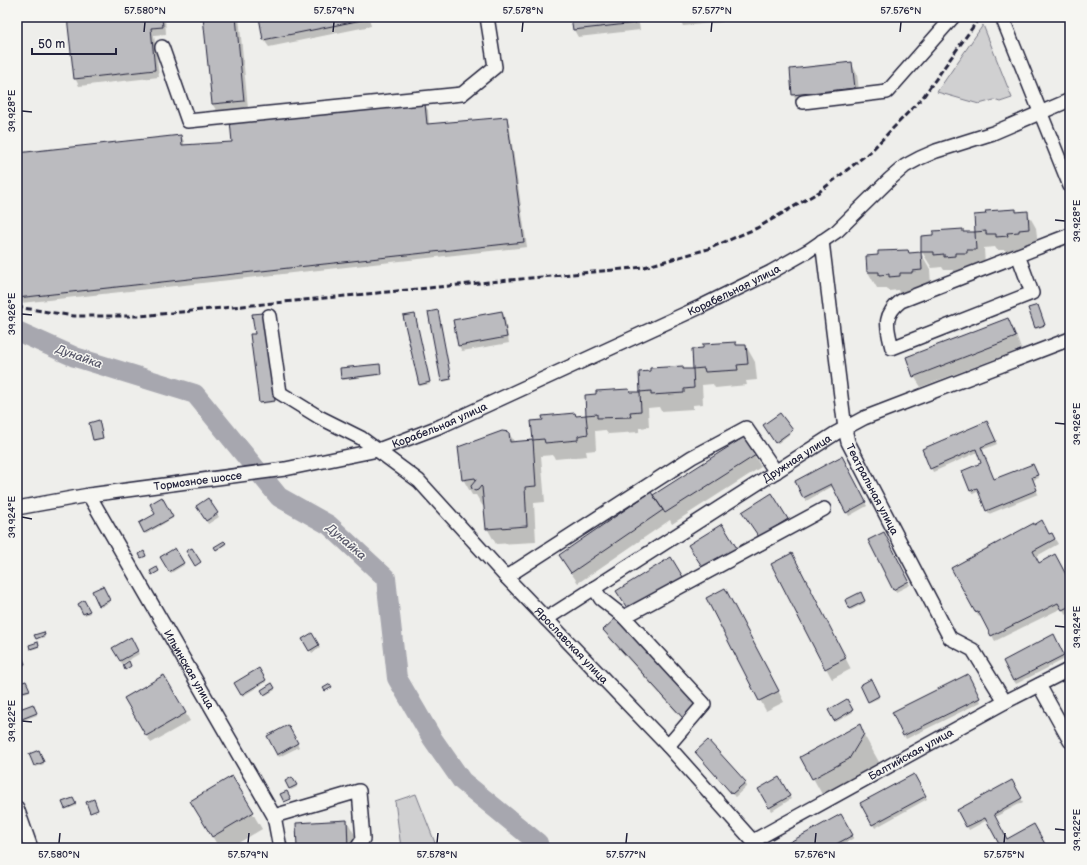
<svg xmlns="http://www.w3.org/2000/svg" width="1087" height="865" viewBox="0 0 1087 865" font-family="'Balsamiq Sans',sans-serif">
	<rect width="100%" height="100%" fill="#eeeeeb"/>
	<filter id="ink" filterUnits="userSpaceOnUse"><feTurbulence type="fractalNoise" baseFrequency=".025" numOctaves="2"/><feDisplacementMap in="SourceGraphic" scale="8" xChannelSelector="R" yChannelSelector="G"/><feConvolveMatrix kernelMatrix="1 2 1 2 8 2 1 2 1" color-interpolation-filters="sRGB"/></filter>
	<g filter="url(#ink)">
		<!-- green -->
		<path fill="#d0d0d1" stroke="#797986" d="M983,25L1012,98L1000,102L994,100L979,104L937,92Z
			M416,794L437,848H401L395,801Z"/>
		<!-- shadow -->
		<path fill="#0003" d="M68,17H165L166,34L154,35L159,77L79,86L75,78Z
			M204,17H239L248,108L217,111L212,104Z
			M260,17H369L371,26L269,47L264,40Z
			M572,17H638L640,30L578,37L574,30Z
			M679,17H722L723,22L683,26Z
			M851,63L857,74L860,99L800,106L793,95L791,70Z
			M425,105L428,110L429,125L506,118L509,123L527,247L21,303L18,297L17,154L181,136L184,141V146L233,142Z
			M1015,210L1017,213L1027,212L1036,228L1038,245L1028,248L1016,249V252H1007L1005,250H997L995,247L984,248L985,266L975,268L964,269V272L954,273L953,270H944L942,267L932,268L922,252L934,236L963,230L964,233H976L975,216Z
			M908,251L909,254L921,253L930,269L931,286H920L921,289H909V292L899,293L898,290L889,291L887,288H877L868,272L867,257L879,256Z
			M1038,308L1045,326L1036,329L1029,309Z
			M502,312L505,318L509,343L462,351L459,346L455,321Z
			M438,313L451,380L443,382L442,380Z
			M264,315L275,402L261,404L256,335Z
			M415,316L430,384L420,386V384Z
			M1007,319L1014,330L1021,349L921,387L914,376Z
			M736,343L737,346H746L755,362L757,380L746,381L747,385L715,388L713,384L702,385L703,404L693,405V409L661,411L659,407L648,408L649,427L639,428V432L608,434L605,430L595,431L596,450L586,451L587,456L555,459L553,455L541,456L545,502L534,503L536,542L496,544L487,528L485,507L482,505L476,495H472L463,479L509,433L515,443L534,441L532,422L575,414L577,417L587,416L586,396L629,390L631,393H641L640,373L683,367L685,370H695L693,350Z
			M380,366L381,375L343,380L342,379L341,369Z
			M780,414L792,432L777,444L764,426Z
			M100,423L103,439L94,441L90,424Z
			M988,425L997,444L982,450L994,481L1035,468L1039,478L1033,480L1038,494L989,514L979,491L973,494L971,491L982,464L978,452L933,472L931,468Z
			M744,438L761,467L672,524L670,520L578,583L567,567L652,496Z
			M842,458L867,506L849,516L833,486L806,501L796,481Z
			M771,494L789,522L761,540Z
			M162,498L173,518L146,534L140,524L156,514Z
			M208,499L219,517L208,524L197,506Z
			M883,533L910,585L896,592L869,541Z
			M1052,534L1058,544L1035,557L1039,564L1070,584V613L1066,615L1062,608L995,641L981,615L979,617L976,613L982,609L952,569Z
			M224,542L226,545L217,550L215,547Z
			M175,550L184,565L171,573L162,558Z
			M797,565L851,669L832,679L826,668Z
			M102,587L110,602L101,607L93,592Z
			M725,589L784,702L766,711L760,700Z
			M860,593L865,603L851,610L846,600Z
			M84,602L90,613L85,615L79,604Z
			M604,630L699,704L688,725L608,637Z
			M44,634L45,637L37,639L36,636Z
			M312,635L320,648L312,653L304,640Z
			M1053,636L1065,659L1016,684L1004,661Z
			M131,639L139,654L122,664L114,648Z
			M38,643L39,647L32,650L30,646Z
			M21,655L25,665L20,667L17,656Z
			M258,669L266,682L243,696L235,683Z
			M164,676L190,721L151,743L125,698Z
			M970,679L981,702L906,739L904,735Z
			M870,681L879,698L870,702L861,685Z
			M26,682L30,691L24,693L20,684Z
			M272,684L275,690L266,695L263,690Z
			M847,700L853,712L836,722L829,710Z
			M33,705L37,715L18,722L17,719V711Z
			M288,726L299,747L279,757L268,737Z
			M859,726L879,762L864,786L828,805L813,778Z
			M38,751L44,764L36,767L31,754Z
			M696,752L745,782L747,786L735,797Z
			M914,775L927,799L875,828L861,804Z
			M231,777L262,829L230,848H219L192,801Z
			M292,778L297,787L291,790L286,781Z
			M779,779L791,799L772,811L760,790Z
			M1012,781L1023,802L995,817L1007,840L1034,825L1046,847L1045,848H994L1000,845L987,820L969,830L958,811Z
			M73,799L76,806L67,809L64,802Z
			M841,815L854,838L836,848H792Z
			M347,821L356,837V848H298Z"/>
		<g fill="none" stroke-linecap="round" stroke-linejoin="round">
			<!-- river -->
			<path stroke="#a7a7af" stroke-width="20" d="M17,331L75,357L195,394L279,497L329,525L386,578L397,678L432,738L462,781L538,843L539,848"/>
		</g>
		<!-- building -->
		<path fill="#bbbbbf" stroke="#22223b" d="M67,17H162L163,27L151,28L155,70L74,79Z
			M203,17H236L244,101L212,104Z
			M259,17H367V19L263,40Z
			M571,17H635L636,23L573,30Z
			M852,62L855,88L792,95L790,69Z
			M425,104L427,124L507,117L524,242L17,298V153L181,135L182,145L232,142L230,121Z
			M1016,209V212L1028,211L1029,229L1019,230V232L1007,233L1008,236L996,237V234H986V231L975,232L974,215L986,214L985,211Z
			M963,229V232H975L976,250H967V253H955V256L944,257V254L934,255V252H921V236L933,235V231Z
			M908,250L909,253L921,252L922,270L912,271V273H900V276L889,277V274L879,275V272H867L866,256L878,255V251Z
			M1038,305L1045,325L1035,328L1028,308Z
			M438,310L451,379L441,381L428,312Z
			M502,311L507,337L458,346L453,320Z
			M264,313L275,401L259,403L250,334H255L252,314Z
			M415,314L430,382L419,385L403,316Z
			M1008,318L1016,337L913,377L906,357Z
			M736,342V345H746L748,364L737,365L738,370L705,372L704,368L693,369L692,349L703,348V344Z
			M380,364L381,374L341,379L340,368Z
			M683,366V369H693L694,388L684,389V393L651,395V391L640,392L639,372L650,371V368Z
			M629,389L630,392H640L641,411L630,412L631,417L597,418V414L586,415L585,395L596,394V391Z
			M575,413L576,416L586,415L588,434L578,436V440L545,443L544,439L533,440L531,421L543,420L542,416Z
			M780,413L793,430L775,443L763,425Z
			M99,420L103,438L93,440L89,423Z
			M987,421L996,441L981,447L994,479L1033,464L1038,475L1032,477L1037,490L986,511L977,488L970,491L962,471L981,463L976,449L930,469L922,449Z
			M502,431L509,432L510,442L533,440L536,486L525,487L527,526L486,529L482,487L481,486L478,490L475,491L472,489L471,486L476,480L475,478L462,480L458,447Z
			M744,437L756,455L665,513L653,495Z
			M842,456L866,502L846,513L831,484L803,498L795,481Z
			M651,492L663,510L571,573L559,555Z
			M772,493L788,519L759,537L742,512Z
			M162,497L173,517L144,533L139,523L155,514L150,504Z
			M208,498L218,513L206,521L196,506Z
			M1042,520L1049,534L1052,533L1055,539L1033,551L1039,563L1055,554L1070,582V606L1062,610L1058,603L991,636L978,611L975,612L951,568L1034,523V525Z
			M722,524L738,550L705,571L688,545Z
			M884,532L909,581L893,590L868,540Z
			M224,541L226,543L216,550L214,547Z
			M175,548L184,563L169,572L160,557Z
			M192,548L201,562L195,566L186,551Z
			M144,551L146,556L141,558L139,554Z
			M792,553L846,658L825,669L771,564Z
			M671,557L683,577L629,611L616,591Z
			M157,567L159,571L152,575L150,571Z
			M103,586L110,600L99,606L92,591Z
			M725,588L779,691L759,701L706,598Z
			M861,592L865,601L849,609L845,600Z
			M84,600L90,611L83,614L78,604Z
			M619,615L700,704L683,718L603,630Z
			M44,632L45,635L36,639L34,635Z
			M312,633L319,645L309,651L302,639Z
			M1054,634L1064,655L1013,681L1003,661Z
			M131,637L138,651L120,661L112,648Z
			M38,642L39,646L30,649L29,645Z
			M21,654L25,664L19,666L17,655Z
			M129,661L131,666L125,670L123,665Z
			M259,668L266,680L241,695L234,683Z
			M968,674L980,698L903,736L892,712Z
			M164,675L186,713L146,736L124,698Z
			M871,679L879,696L868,702L860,685Z
			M26,681L30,690L22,692L19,683Z
			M272,683L275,688L264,695L261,690Z
			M330,684L332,687L325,691L323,688Z
			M847,699L853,710L834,721L828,710Z
			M33,704L37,713L17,721V710Z
			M860,724L864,734L849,759L812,779L800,757Z
			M288,725L298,743L277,755L267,736Z
			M708,740L746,782L732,794L695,752Z
			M39,750L44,762L34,766L29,754Z
			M914,774L926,796L872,825L860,803Z
			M232,776L254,812L212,837L190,801Z
			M292,777L297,785L289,789L285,781Z
			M779,777L790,796L769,808L758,789Z
			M1012,780L1022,798L994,814L1007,839L1034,824L1045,844L1037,848H992L999,844L985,818L966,827L957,810Z
			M287,791L291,799L284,802L280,794Z
			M73,798L76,804L65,809L62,802Z
			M94,799L98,810L90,813L86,802Z
			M841,814L853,835L829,848H791L788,843Z
			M347,820L348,848H297L296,823Z"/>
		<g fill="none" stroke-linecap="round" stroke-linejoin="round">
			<defs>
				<g id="minor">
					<path d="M1002,17L1070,186"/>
					<path d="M162,47L188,121L462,94L495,67L487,17"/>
					<path d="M803,102L887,92L953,17"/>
					<path id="s1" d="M822,241L845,429L848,442L950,638L973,650L1005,702"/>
					<path d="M1018,255L1032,293L892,348C887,327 882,316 901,301L1057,240L1070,235"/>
					<path id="s2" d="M269,316L280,393L319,417L361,438L419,481L506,577L668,746L759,848"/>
					<path id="s3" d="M89,495L274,816L280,848"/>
					<path id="s4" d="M17,508L89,495L285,469L378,450L441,426L700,307L771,272L808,251L837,231L890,179L905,166L920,158L936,151L993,133L1070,100"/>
					<path d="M506,577L692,457L746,428L776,472"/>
					<path d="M594,588L601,599L624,617L704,704L668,746"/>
					<path d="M624,617L824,509"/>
					<path id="s5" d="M546,619L836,433L864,418L1070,339"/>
					<path d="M1039,685L1070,741"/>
					<path d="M17,808L31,848"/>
					<path d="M274,816L359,791L363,839L357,848"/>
					<path id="s6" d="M753,841L1005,702L1070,669"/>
				</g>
			</defs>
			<!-- minor casing -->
			<use href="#minor" stroke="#22223b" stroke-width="16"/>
			<!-- minor -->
			<use href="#minor" stroke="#f6f6f2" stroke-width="13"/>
			<!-- rail -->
			<path stroke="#22223b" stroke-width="3" stroke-dasharray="6 3" stroke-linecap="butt" d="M17,307L74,316H140L644,267L708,249L757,228L819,192L871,151L923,97L980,17"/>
		</g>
	</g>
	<!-- ticks -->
	<path fill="none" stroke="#22223b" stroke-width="1.5" d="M144,32L145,22M333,32L334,22M522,32L523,22M711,32L712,22M900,32L901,22M22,111L32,112M1055,220L1065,221M22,314L32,315M1055,423L1065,424M22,517L32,519M1055,626L1065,627M22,721L32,722M1055,829L1065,830M59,843L60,833M248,843L249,833M437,843L438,833M626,843L627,833M815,843L816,833M1004,843L1005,833"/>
	<g text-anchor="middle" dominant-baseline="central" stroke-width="3" stroke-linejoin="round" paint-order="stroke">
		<!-- street labels -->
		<g font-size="11" fill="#22223b" stroke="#f6f6f2">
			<text stroke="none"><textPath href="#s4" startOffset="756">Корабельная улица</textPath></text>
			<text stroke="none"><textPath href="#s4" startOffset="432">Корабельная улица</textPath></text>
			<text stroke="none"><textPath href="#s5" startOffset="298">Дружная улица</textPath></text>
			<text stroke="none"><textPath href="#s4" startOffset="183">Тормозное шоссе</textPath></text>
			<text stroke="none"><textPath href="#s1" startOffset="256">Театральная улица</textPath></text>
			<text stroke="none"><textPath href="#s2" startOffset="467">Ярославская улица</textPath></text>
			<text stroke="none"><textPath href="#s3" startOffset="201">Ильинская улица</textPath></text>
			<text stroke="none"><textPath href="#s6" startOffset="180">Балтийская улица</textPath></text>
		</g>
		<!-- water labels -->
		<g font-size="12" font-style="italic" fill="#575769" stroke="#f6f6f2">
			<text transform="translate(79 357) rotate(20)">Дунайка</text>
			<text transform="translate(346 542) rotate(41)">Дунайка</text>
		</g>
	</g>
	<!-- margin -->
	<rect width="1087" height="865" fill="none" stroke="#f6f6f2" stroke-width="44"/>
	<!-- scale -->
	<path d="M32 48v6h84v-6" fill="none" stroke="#22223b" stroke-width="2"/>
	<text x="38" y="48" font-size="12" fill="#22223b" stroke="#f6f6f2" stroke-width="3" paint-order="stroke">50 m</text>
	<rect x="22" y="22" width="1043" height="821" fill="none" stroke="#22223b" stroke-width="1.5"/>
	<g font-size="10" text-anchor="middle" fill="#22223b">
		<text x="145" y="14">57.580°N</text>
		<text x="334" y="14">57.579°N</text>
		<text x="523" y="14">57.578°N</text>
		<text x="712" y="14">57.577°N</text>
		<text x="901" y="14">57.576°N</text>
		<text transform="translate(11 111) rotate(-90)" y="4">39.928°E</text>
		<text transform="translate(1076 221) rotate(-90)" y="4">39.928°E</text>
		<text transform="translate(11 314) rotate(-90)" y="4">39.926°E</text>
		<text transform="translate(1076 424) rotate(-90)" y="4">39.926°E</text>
		<text transform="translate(11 517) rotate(-90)" y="4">39.924°E</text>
		<text transform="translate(1076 627) rotate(-90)" y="4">39.924°E</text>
		<text transform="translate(11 721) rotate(-90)" y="4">39.922°E</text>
		<text transform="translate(1076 830) rotate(-90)" y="4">39.922°E</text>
		<text x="59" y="858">57.580°N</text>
		<text x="248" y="858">57.579°N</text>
		<text x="437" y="858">57.578°N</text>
		<text x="626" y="858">57.577°N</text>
		<text x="815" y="858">57.576°N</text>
		<text x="1004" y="858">57.575°N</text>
	</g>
</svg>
